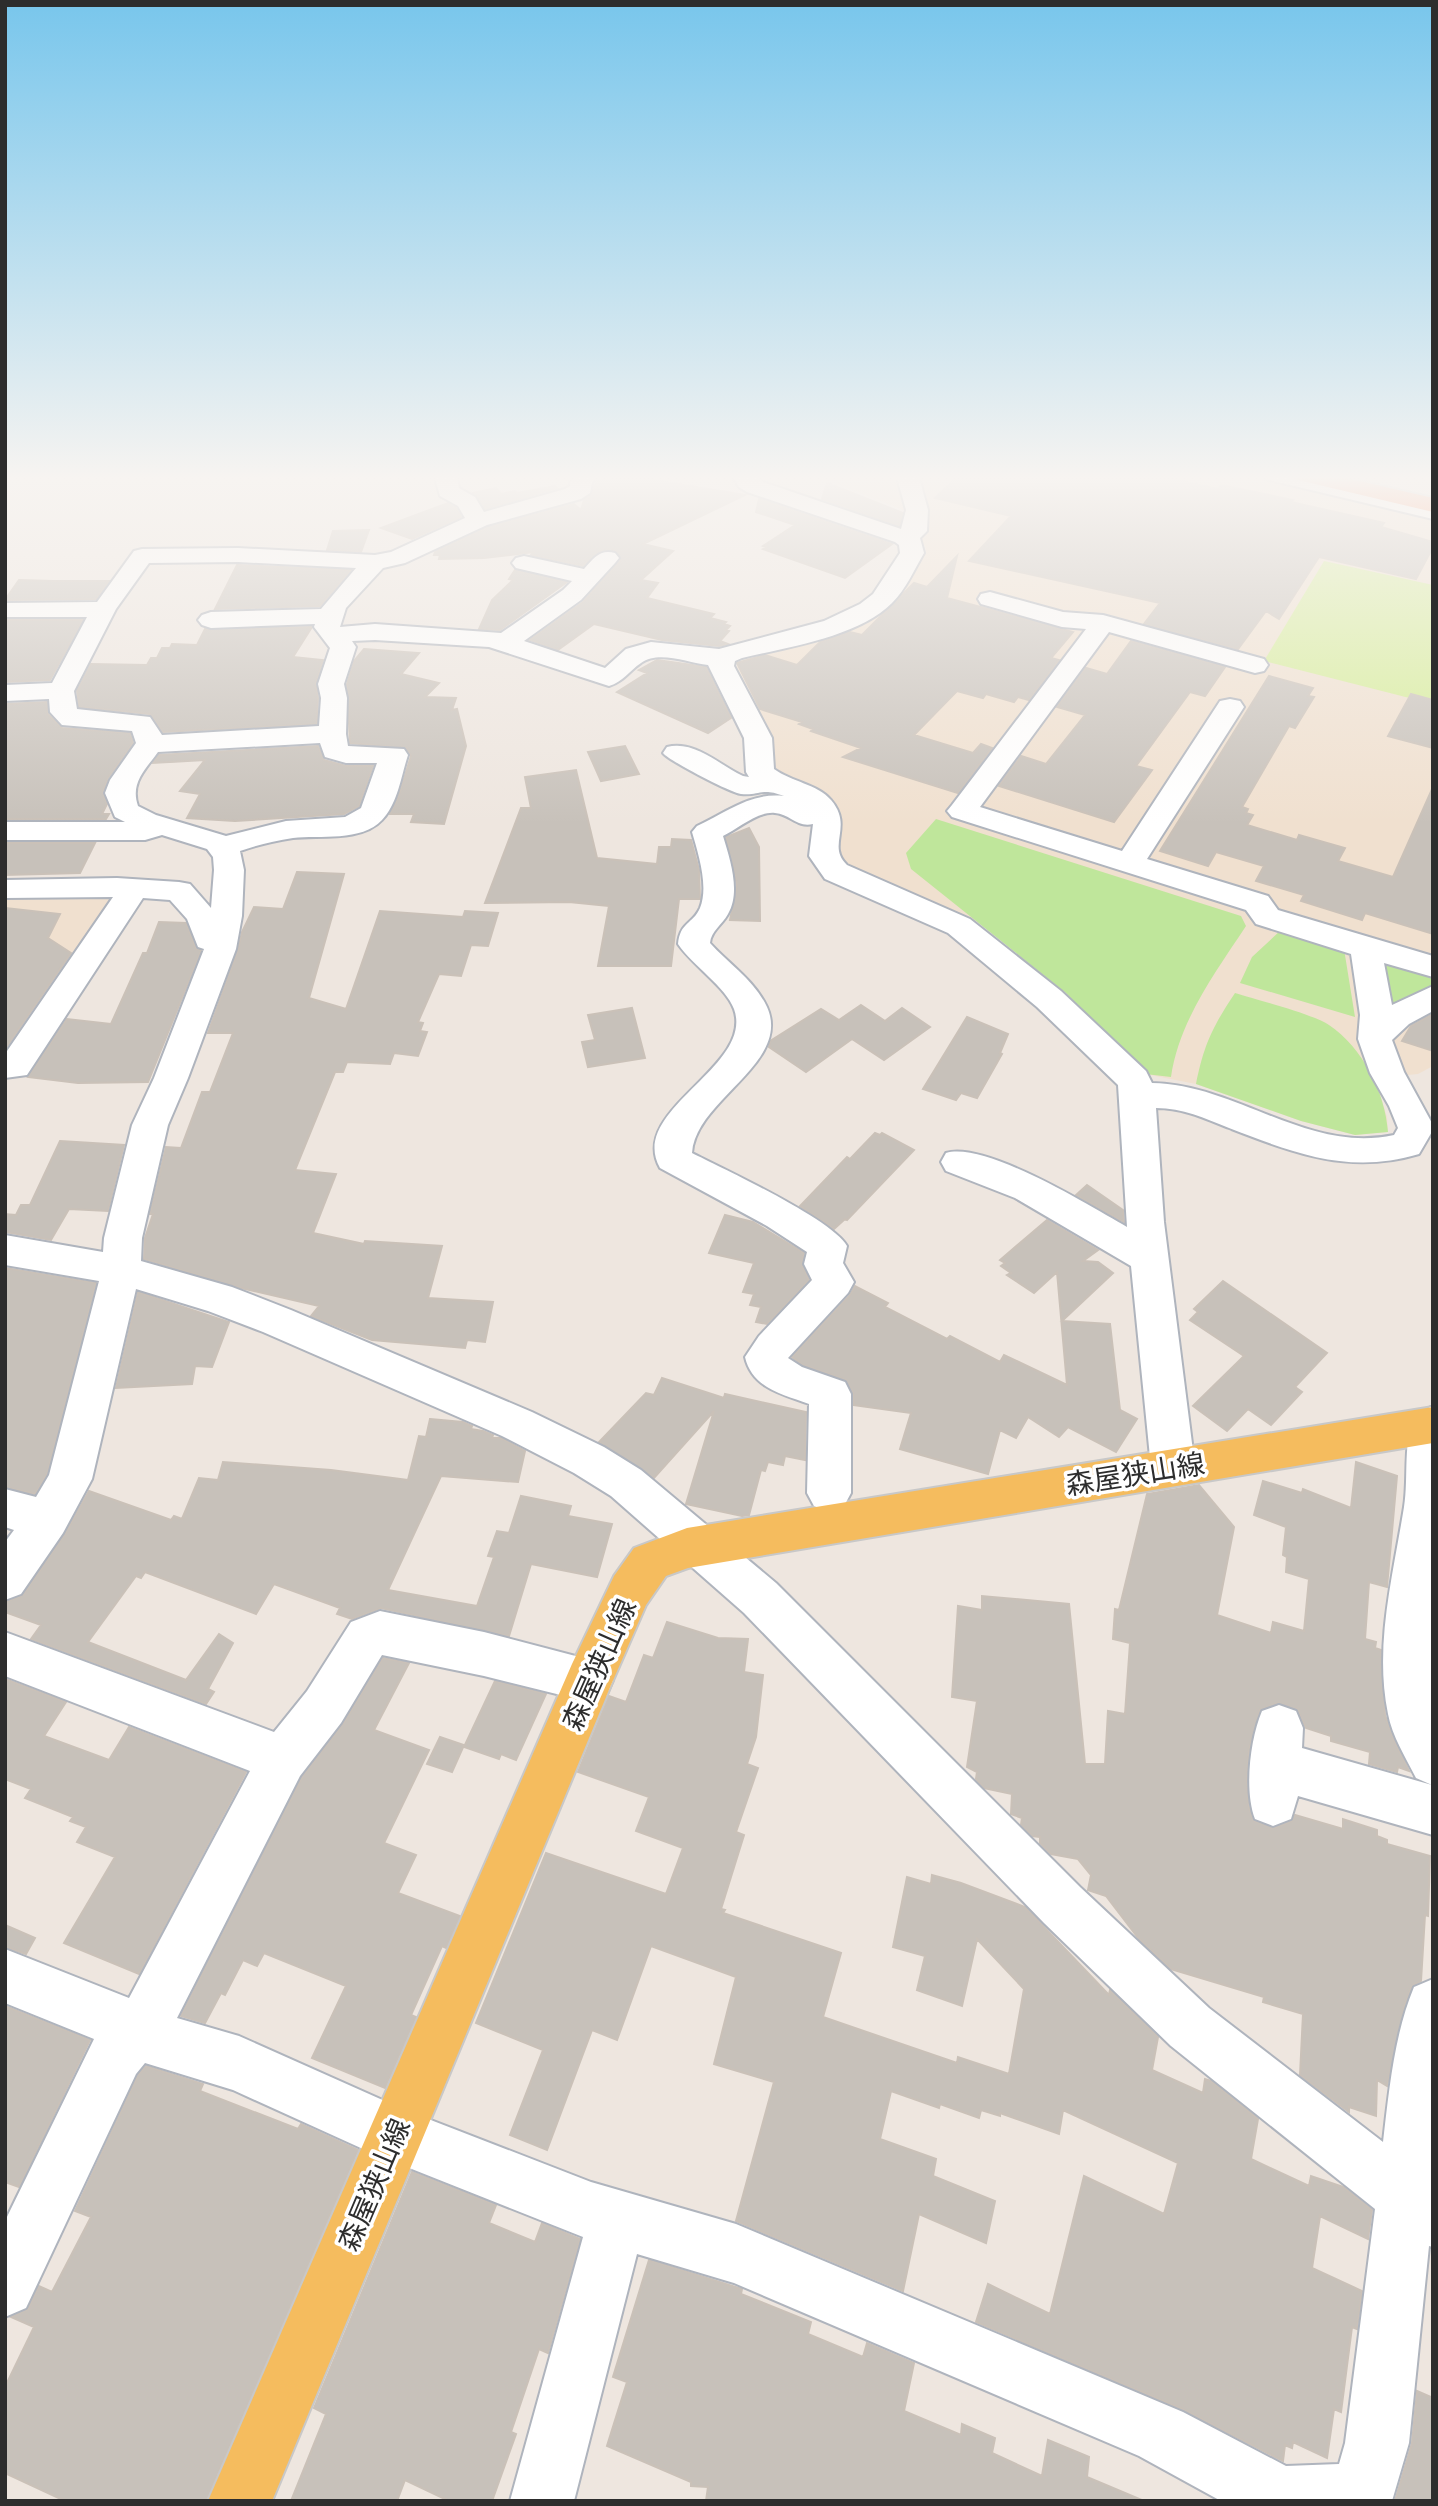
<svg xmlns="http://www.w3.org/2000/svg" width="1438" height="2506" viewBox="0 0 1438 2506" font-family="'Exo 2','Noto Sans JP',sans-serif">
	<rect width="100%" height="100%" fill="#eee6df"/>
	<!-- education -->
	<path fill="#f0e0cf" d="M811,474H1255L1433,516V1066L1418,1074L1375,1078L1387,1117L1388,1132L1355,1135L1301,1121L1196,1084L1145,1074L1066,993L988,928L842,868L833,852L838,837L771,773L772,737L736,672L738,662L753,653L890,603L926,553L925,546L918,540L911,513Z
		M5,894H111L115,904L5,1058Z"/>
	<!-- green -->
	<path fill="#bfe69b" d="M936,819L1241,916L1246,926C1215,973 1179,1021 1171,1077L1145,1074L1066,993L911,869L906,853Z
		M1281,930L1344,949L1355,1017L1240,983L1252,957Z
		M1377,957L1433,972V985L1389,1008Z
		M1235,993C1257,1000 1313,1014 1329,1025C1363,1048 1385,1092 1388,1132L1355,1135L1301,1121L1196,1084C1204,1044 1213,1026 1235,993Z"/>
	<!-- pitch -->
	<path fill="#d5ed96" d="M1324,561L1433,585V704L1264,661Z"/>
	<!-- building -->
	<path fill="#c7c1ba" stroke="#cac1b8" stroke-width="2" d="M617,474L745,495L643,544L673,551L641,580L658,583L647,598L714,614L710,618L726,622L724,624L730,626L726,630L729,631L720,641L728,644L719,646L662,640L594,624L558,650L530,640L583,602L621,560L615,550L600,551L583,566L531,555L534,552L484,558L439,559L440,555H434L435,552L488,527L574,504L581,510L584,500L591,495L597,481H610Z
		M960,474H1150L1218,489L1221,485L1293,500L1291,502L1384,523L1381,527L1433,542V547L1416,579L1319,557L1279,619L1266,611L1238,649L1144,624L1160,603L969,561L1011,516L935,498Z
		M827,483L903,513L899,526L822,499Z
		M555,486L557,488L485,509L473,493L496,488L501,494L515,491L517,493Z
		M759,499L892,544L845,578L763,549L766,547L763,546L795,525L756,512Z
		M448,503L456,508L461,517L412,539L381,528Z
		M369,530L361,552L327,550L333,531Z
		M957,556L947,598L1073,632L1051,658L1059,660L1029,700L1018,697L1014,702L986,694L983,698L957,691L914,735L973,753L981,744L992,748L958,793L843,757L861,748L811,731L813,729L799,724L802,722L760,709L737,663L765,655L797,665L820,642L850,632L862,635L914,583L927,587Z
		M237,565H238L351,570L320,606L215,609Z
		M515,570L567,582L500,630L479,629L492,600L513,580L509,579Z
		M19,580L53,581H109L96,599L5,600Z
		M5,620H83L50,680L5,682Z
		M312,627L293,657L323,660L316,683L318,698L317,724L163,732L150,714L79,707L77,691L91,664L147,665L151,658H157L162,648H170L172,644L197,645L205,629Z
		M1131,641L1225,667L1205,696L1190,692L1136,766L1152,770L1114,822L999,786L1021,756L1046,764L1085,715L1057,707L1086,668L1107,674Z
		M364,649L419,653L401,674L439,683L425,697L456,698L452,710L457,709L466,746L444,824L411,822L414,814H390L398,798L411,756L406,748L350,743L347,684L354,661Z
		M657,660L706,667L731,718L708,733L617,692L647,673L639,670Z
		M1269,676L1313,688L1308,696L1314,697L1295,728L1289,726L1242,807L1248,809L1246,813L1253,815L1247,825L1297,840L1299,835L1345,848L1338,861L1393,877L1433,787V934L1365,913L1362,920L1301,901L1304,895L1256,881L1264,866L1216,852L1208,866L1160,851Z
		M1411,694L1433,700V748L1388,736Z
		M47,702L48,714L62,728L130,733L133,743L108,778L103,792L107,804L102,814H109L106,819H5V704Z
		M318,746L324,760L346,766H373L359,806L344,814L235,821L187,818L200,794L180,791L205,760L153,763L159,755Z
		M625,746L639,774L601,781L588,752Z
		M576,770L597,858L657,864L659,847H671L672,839L691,840L699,870L700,899H679L671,966H598L609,906L569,902L485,903L521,808H531L525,777Z
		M749,828L759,847L760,921L730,920L737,885L726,837Z
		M5,843H95L80,873L5,875Z
		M297,872L344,874L309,998L346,1009L380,911L463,917L465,911L498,913L488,946L471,945L461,976L439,974L418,1022L423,1023L420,1031L427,1032L418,1056L394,1053L390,1064L347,1062L343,1072H335L295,1170L336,1174L313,1233L364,1244L365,1241L442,1246L428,1298L493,1302L485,1342L467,1340L465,1348L372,1340L311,1316L319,1306L241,1288L144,1259L145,1238L153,1214H150L166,1147L181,1148L202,1092H210L233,1033H208L238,950L242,932L254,907L283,909Z
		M5,908L60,914L48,938L71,953L5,1049Z
		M159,922L186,923L196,948L201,951L148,1082L78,1083L28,1077L67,1019L111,1024L143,953H147Z
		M861,1005L885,1021L902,1008L930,1027L884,1060L852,1039L806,1072L769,1047L770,1041L821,1009L839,1020Z
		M632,1008L645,1058L588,1067L582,1042L595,1040L588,1015Z
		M1433,1014V1051L1402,1041L1411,1026Z
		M967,1017L1008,1034L1000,1053L1002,1054L977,1098L961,1093L956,1100L923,1089Z
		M875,1133L880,1135L882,1133L914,1150L847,1220L845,1219L834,1229L800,1206L847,1157L850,1159Z
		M60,1141L124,1145L108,1211L69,1209L51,1240L5,1232V1214L16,1215L21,1205H30Z
		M1087,1185L1123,1210L1124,1222L1076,1195Z
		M725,1215L753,1222L804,1253L802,1265L809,1280L767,1324L756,1322L761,1307L750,1305L754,1294L743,1292L754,1263L709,1253Z
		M1047,1220L1098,1250L1083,1261L1098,1262L1113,1273L1062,1321L1110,1324L1120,1410L1137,1419L1116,1452L1068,1427L1059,1437L1028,1417L1016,1438L1000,1430L988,1474L900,1449L911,1413L854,1405L853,1393L846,1380L803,1365L792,1357L850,1295L855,1286L888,1303L885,1307L947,1339L950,1336L1000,1362L1004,1355L1067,1385L1057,1272L1034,1293L1007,1275L1011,1273L1001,1266L1005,1263L1000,1260Z
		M5,1268L96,1283L47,1474L35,1494L5,1487Z
		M1223,1281L1327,1353L1295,1387L1302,1392L1271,1425L1248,1409L1227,1431L1193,1406L1244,1356L1190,1320L1198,1312L1194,1309Z
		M138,1292L229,1322L212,1367L195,1366L192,1384L116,1388Z
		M662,1378L724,1398L725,1394L806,1412L805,1460L785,1456L783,1465L768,1462L765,1471L761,1470L749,1515L742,1516L686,1504L714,1411L654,1478L599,1442L646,1393L654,1395Z
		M430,1419L463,1422L472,1426L471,1429L483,1431L493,1435L492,1438H501L525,1451L518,1482L441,1476L388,1590L477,1606L494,1557L488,1556L497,1531L509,1533L521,1496L571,1506L568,1516L612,1524L597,1577L531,1564L509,1636L381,1608L352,1619L337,1614L340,1608L274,1584L256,1614L145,1572L141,1578L136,1576L88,1642L186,1680L219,1634L233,1643L208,1689L214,1692L206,1704L31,1639L41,1625L5,1612V1602L23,1595L65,1534L89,1491L171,1520L174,1516L182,1519L199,1478L218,1480L223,1462L331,1470L408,1480L419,1436L426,1437Z
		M1356,1462L1397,1476L1387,1587L1369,1582L1365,1639L1376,1642L1375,1648L1381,1650L1385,1715L1394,1740L1409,1771L1398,1767L1397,1772L1369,1764L1370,1752L1331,1741V1736L1306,1728L1297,1709L1278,1703L1260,1710L1249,1750L1247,1780L1249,1808L1254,1821L1274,1828L1292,1821L1295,1815L1343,1829V1819L1377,1830V1836L1387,1840V1844L1430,1856L1428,1916L1425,1915L1421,1981L1412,1986L1405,2004L1387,2086L1377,2080L1376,2116L1349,2107V2112L1300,2075L1303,2014L1263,2002L1264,1997L1171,1969L1139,1939L1106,1896L1088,1890L1091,1875L1078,1859L1051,1854L1040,1843V1837L1032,1836L1021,1825L1022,1818L1011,1814L1012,1794L984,1788L976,1779L977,1772L967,1767L977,1701L952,1697L958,1606L982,1610V1596L1069,1604L1085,1764H1105L1108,1711L1125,1714L1130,1643L1113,1639L1115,1609L1119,1610L1147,1494L1199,1485L1234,1527L1217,1615L1271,1633L1273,1622L1304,1631L1309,1579L1286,1572L1287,1557L1283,1555L1286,1527L1254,1515L1263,1481L1302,1493L1303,1489L1351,1508Z
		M667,1622L718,1638L748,1639L744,1672L763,1675L756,1737L747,1764L758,1768L736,1832L744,1835L721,1909L725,1910L723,1913L841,1953L823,2017L957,2063L958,2057L1009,2074L1024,1989L977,1939L962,2006L917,1990L925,1956L893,1947L907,1877L931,1884L932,1875L961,1883L1025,1907L1109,1995L1110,1990L1158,2037L1152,2070L1203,2093L1205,2079L1211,2081L1258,2119L1251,2159L1309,2186L1311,2176L1343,2187L1372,2210L1368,2239L1320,2216L1312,2268L1362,2291L1357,2329L1352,2327L1341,2412L1334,2409L1327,2458L1293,2442L1292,2448L1285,2445L1283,2461L1184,2410L976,2322L988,2284L1050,2314L1084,2176L1164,2214L1178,2163L1063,2110L1059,2134L1000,2113V2116L981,2110L979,2118L940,2104L939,2108L891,2091L880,2139L936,2159L933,2176L995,2201L986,2243L919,2214L903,2291L736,2221L774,2082L714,2064L736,1977L651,1946L617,2040L592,2030L547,2150L510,2135L543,2050L476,2023L546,1853L666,1894L683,1848L636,1831L649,1797L578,1772L609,1696L626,1702L644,1655L653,1658Z
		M383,1658L409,1663L374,1730L429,1750L384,1843L416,1855L398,1893L460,1916L446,1948L442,1946L411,2015L416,2017L385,2088L312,2058L346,1986L264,1953L257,1966L243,1960L225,1995L221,1993L205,2023L181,2016L302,1777L343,1724Z
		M5,1679L66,1702L44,1736L109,1760L129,1727L246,1772L139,1974L64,1943L115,1857L77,1842L86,1827L70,1821L73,1817L25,1798L31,1789L5,1779Z
		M495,1681L546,1694L516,1760L501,1754L499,1759L464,1747Z
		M440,1737L464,1745L452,1772L427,1764Z
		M5,1925L35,1938L26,1954L5,1947Z
		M5,2006L90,2040L19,2187L5,2182Z
		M146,2066L203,2084L200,2091L298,2129L301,2124L358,2150L206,2501H65L5,2473V2387L34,2327L11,2317L28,2309L39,2286L52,2292L91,2217L75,2211L138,2075Z
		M412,2172L496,2205L489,2223L535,2242L542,2223L580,2239L548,2353L539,2349L511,2432L516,2434L492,2501H449L405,2480L397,2501H291L326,2414L314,2408Z
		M649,2260L742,2289L741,2294L811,2322L808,2334L863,2357L867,2343L914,2363L904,2411L961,2435L962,2424L995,2438L992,2453L1042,2476L1048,2440L1089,2457L1087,2477L1144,2501H706L708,2487L691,2486V2482L607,2446L627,2382L613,2377Z
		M1417,2391L1433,2398V2501H1395L1412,2443Z"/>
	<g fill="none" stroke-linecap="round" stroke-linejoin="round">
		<defs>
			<path id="minor" d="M434,474H456L459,488L475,497L484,512L565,489L570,486V482L576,474H599L592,483L590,493L581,499L487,525L405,563L383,568L346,608L340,627L375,624L501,633L563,590L572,581L516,568L512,563L516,558L524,556L584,569C594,558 600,549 615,553L619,558L615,563L581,600L524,641L605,668L626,649L651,642L719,649L824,621L860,604L873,594L900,553L899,545L895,542L747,492L739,487L731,474H753L763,482L901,529L906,510L896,474H918L928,510L927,531L920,538L924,553C914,570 906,589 892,603C858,637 788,647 742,658L735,661L734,666L772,738L774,769C792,782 817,784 831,800C854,827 826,845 847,865L970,919L1061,991L1146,1071L1152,1083C1236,1084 1308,1154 1394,1135L1398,1128L1389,1106L1370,1073L1358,1039L1360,1015L1351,954L1256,924L1246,910L952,817L947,811L952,805L1086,629L1062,627L981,604L978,599L981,594L990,592L1063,612L1103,615L1264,659L1268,665L1264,671L1255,673L1109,632L980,807L1122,851L1220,701L1230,699L1240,701L1244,707L1147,859L1268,896L1278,910L1433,956V977L1384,963L1392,1005L1433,986V1011L1409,1024L1392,1040L1404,1072L1433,1125V1130L1419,1154C1349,1175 1294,1153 1229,1128C1204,1118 1183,1108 1156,1108L1164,1222L1195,1467L1188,1480L1173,1485L1158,1480L1151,1467L1131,1266L1015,1198L946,1171L941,1162L946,1153C985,1141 1090,1206 1127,1227L1118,1085L1037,1007L948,933L825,879L809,856L813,824C797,828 790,814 775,813C758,811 738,829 723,836C730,859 741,892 728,914C722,925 711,931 710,943C729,964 755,981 767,1007C792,1063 695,1100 692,1153C724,1169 833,1220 847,1246L843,1263L854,1282L848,1293L788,1358L802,1367L845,1382L851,1394V1493L844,1506L829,1512L814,1506L807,1493L809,1404C782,1394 752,1388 745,1357L759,1336L812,1280L804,1264L807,1252L767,1226L660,1168C627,1110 755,1067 734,1009C726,987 692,965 678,944C680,922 693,924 700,908C709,886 698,853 692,832L697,826C725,813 751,792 784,796C761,787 760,796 741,794C729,792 668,760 663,753L667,747C695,740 719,765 743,776L749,777L746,772L744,738L708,665C688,663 659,650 641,663C629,671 623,682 609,686L489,647L375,640L352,641L356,647L344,684L347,698L346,734L348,746L404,749L408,755C401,776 398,803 382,820C362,842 319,835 293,838C274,841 257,845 240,851L244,870L242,916L236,949L188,1078L168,1125L142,1238L141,1261L232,1287L291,1310L532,1412L604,1447L641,1470L776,1583L1080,1887L1209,2008L1383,2142C1389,2091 1394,2035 1414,1987L1433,1979V2247L1429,2246L1409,2443L1392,2501H1221L1139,2456L734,2283L637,2254L574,2501H510L583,2237L374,2154L233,2090L145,2063L136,2074L26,2308L5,2317V2221L94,2039L5,2003V1949L129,1998L250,1771L5,1676V1632L274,1732L307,1691L351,1622L380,1611L484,1632L606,1664L613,1680L606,1696L589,1702L484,1676L382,1655L341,1723L300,1776L177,2018L239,2036L405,2110L591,2182L736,2224L1183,2412L1286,2466L1339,2464L1345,2443L1375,2209L1171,2046L1044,1923L744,1613L611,1496L574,1473L502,1436L263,1332L208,1311L136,1289L92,1479L63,1533L21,1594L5,1600V1542L14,1530L5,1527V1489L36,1497L49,1475L99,1281L5,1265V1235L103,1252L104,1238L132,1125L154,1078L204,949L198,947L187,919L170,900L143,898L27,1075L5,1078V1054L113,897L5,898V880L117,878L179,882L190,884L211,908L214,870L213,857L207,849L162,835L145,840H5V822H125L115,817L105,793L110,780L136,743L132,731L62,725L50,712L49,699L5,701V685L52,683L87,617H5V603L97,602L134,551L142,549L238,548L375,555L391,552L465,518L458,506L440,496ZM238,562L356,568L321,609L211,612L202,615L198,620L202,625L211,628L315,624L314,627L330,648L318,684L321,698L319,726L162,735L150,717L77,709L74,691L116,609L149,563ZM320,743L325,757L346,763H377L361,808L345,817L286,821L226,836L156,815L138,806C130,783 145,770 158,752Z
				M1262,474H1300L1433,505V519L1265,479Z
				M1431,1407L1433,1835L1298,1796L1291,1819L1273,1826L1255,1819C1244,1791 1250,1739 1262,1711L1279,1705L1296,1711L1303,1728L1302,1748L1432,1785L1416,1778C1406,1758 1392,1736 1388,1714C1374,1645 1393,1576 1404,1507C1409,1477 1402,1441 1416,1413Z"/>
			<path id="major" d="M1433,1407V1443L688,1568L666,1576L646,1605L611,1685L272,2501H208L572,1664L614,1576L634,1548L687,1528Z"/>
			<path id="highway" d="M1291,474H1329L1433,498V512L1294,479Z"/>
		</defs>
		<!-- minor casing -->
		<use href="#minor" stroke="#afb4bd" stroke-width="4"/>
		<!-- major casing -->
		<use href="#major" stroke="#c8c8c8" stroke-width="4"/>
		<!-- highway casing -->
		<use href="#highway" stroke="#c8c8c8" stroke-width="4"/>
		<!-- minor -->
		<use href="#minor" fill="#fff" fill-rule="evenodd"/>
		<!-- major -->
		<use href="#major" fill="#f5bc5e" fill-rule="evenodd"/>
		<!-- highway -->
		<use href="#highway" fill="#ff8a5a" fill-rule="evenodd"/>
	</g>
	<!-- sky -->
	<linearGradient id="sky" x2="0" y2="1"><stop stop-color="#78c6ec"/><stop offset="0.58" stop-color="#f7f4f1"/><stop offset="1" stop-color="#f7f4f1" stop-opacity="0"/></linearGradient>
	<rect width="1438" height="824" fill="url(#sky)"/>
	<g text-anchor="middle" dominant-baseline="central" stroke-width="7" stroke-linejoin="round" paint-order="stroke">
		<!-- near-street labels -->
		<g font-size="28" fill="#2d2d2d" stroke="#fff">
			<text transform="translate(1135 1473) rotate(-9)">森屋狭山線</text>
			<text transform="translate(598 1664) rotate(-66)">森屋狭山線</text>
			<text transform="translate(373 2184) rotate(-67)">森屋狭山線</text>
		</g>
	</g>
	<!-- border -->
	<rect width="1438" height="2506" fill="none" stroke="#2d2d2d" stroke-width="14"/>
</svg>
